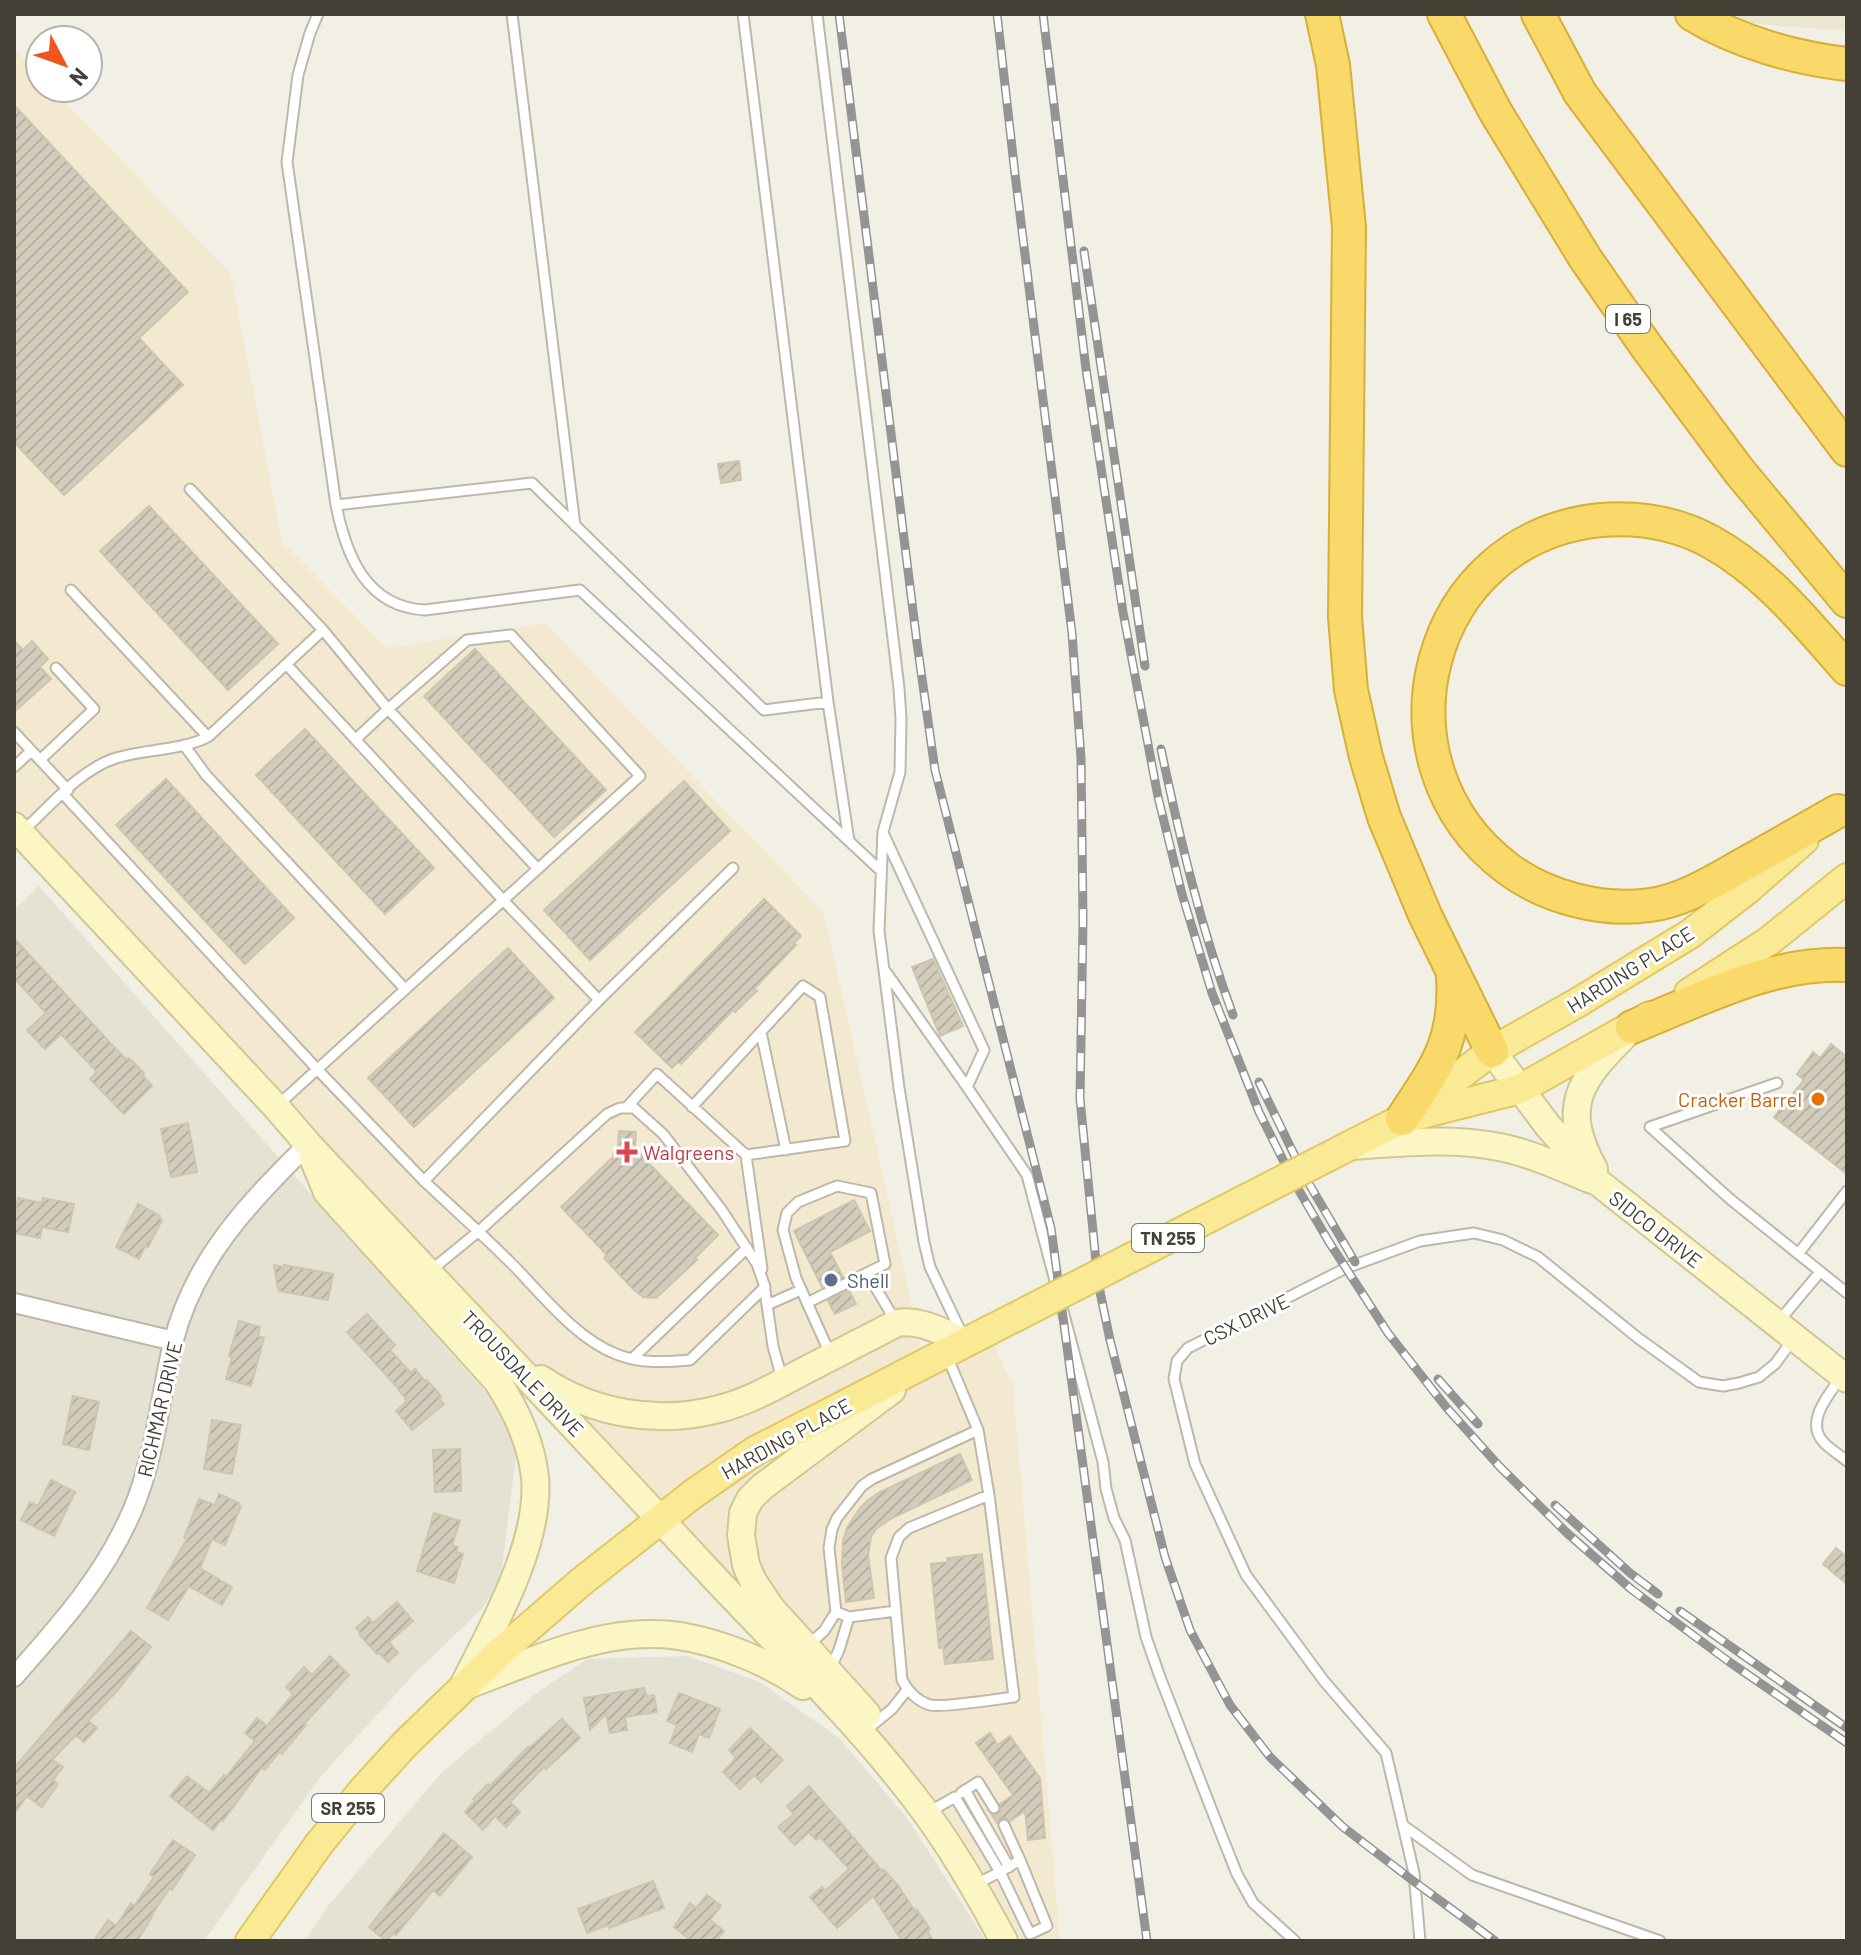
<svg xmlns="http://www.w3.org/2000/svg" width="1861" height="1955" viewBox="0 0 1861 1955" font-family="Barlow,sans-serif">
	<defs>
		<pattern id="building-hatch" width="6" height="6" patternUnits="userSpaceOnUse" patternTransform="scale(2)"><rect width="6" height="6" fill="#d3ccbb"/><path d="M-1 1l2-2M0 6l6-6M5 7l2-2" fill="none" stroke="#b6b0a1"/></pattern>
	</defs>
	<rect width="100%" height="100%" fill="#f2efe5"/>
	<!-- residential -->
	<path fill="#e5e2d3" d="M39,886L490,1397L517,1447L500,1583L480,1611L416,1672L321,1776L204,1941H14V910Z
		M688,1656L760,1682L839,1738L907,1818L986,1941H305L328,1906L443,1771L538,1692L587,1659Z"/>
	<!-- commercial -->
	<path fill="#f3e9d0" d="M14,49L40,76V88H52L231,274L282,542L387,648L545,623L824,913L925,1364L988,1331L1013,1386L1060,1941H1004L935,1825L14,826Z"/>
	<!-- education -->
	<path fill="#eae6cf" d="M1736,14H1847V31L1744,23Z"/>
	<!-- building -->
	<path fill="url(#building-hatch)" stroke="#cdc5ae" stroke-width="2" d="M14,105L188,292L139,338L183,385L64,495L14,442Z
		M739,461L741,480L721,483L718,464Z
		M149,506L278,644L228,690L100,551Z
		M14,640L23,650L32,641L48,659L40,667L51,679L14,712Z
		M475,649L606,790L554,837L424,696Z
		M305,729L434,868L385,914L256,775Z
		M166,779L294,918L245,964L116,825Z
		M684,781L730,831L590,960L544,910Z
		M764,899L801,936L794,943L796,945L754,989L757,991L735,1012L733,1010L681,1064L678,1062L672,1068L635,1032Z
		M14,938L111,1044L127,1060L129,1058L144,1073L142,1075L152,1086L124,1114L90,1079L97,1072L61,1034L45,1049L27,1030L46,1013L14,978Z
		M508,948L554,998L414,1127L368,1078Z
		M933,959L963,1026L940,1036L912,967Z
		M1831,1044L1847,1057V1174L1774,1117L1804,1080L1797,1074L1813,1052L1820,1058Z
		M188,1123L197,1172L171,1177L161,1129Z
		M619,1131L636,1132L635,1149L718,1235L695,1258L697,1260L656,1298L643,1297L633,1289L604,1258L607,1255L561,1207L614,1156L613,1154L618,1149Z
		M18,1198L42,1203L43,1198L74,1204L68,1232L42,1227L40,1238L14,1233V1207L16,1208Z
		M854,1200L870,1231L830,1252L843,1277L822,1287L794,1231Z
		M138,1204L160,1216L159,1218L162,1220L148,1247L145,1246L139,1259L116,1247Z
		M274,1265L284,1267V1265L333,1274L328,1300L280,1291L278,1289Z
		M849,1290L856,1304L835,1314L828,1301Z
		M367,1314L395,1345L390,1350L411,1373L415,1369L425,1381L427,1380L441,1396L439,1398L444,1404L412,1430L396,1411L407,1401L396,1386L347,1332Z
		M239,1321L260,1327L258,1336L264,1338L251,1386L226,1379L232,1357L229,1356Z
		M73,1396L99,1402L89,1450L63,1444Z
		M212,1420L241,1425L232,1474L204,1469Z
		M460,1449L461,1491L435,1492L433,1450Z
		M960,1454L972,1480L892,1518L876,1529L871,1537L868,1555L874,1598L846,1602L842,1565L843,1541L847,1528L860,1508L868,1500L880,1492Z
		M51,1480L75,1492L54,1536L21,1520L30,1502L38,1506Z
		M219,1494L239,1503L238,1505L241,1506L225,1545L212,1539L200,1568L232,1587L222,1605L189,1586L168,1620L147,1608L187,1539L184,1538L199,1499L215,1505Z
		M434,1513L460,1521L452,1545L458,1547L456,1552L463,1554L454,1583L417,1571Z
		M1836,1548L1847,1557V1584L1823,1564Z
		M982,1554L993,1659L945,1664L943,1647L939,1648L931,1564L948,1562L947,1558Z
		M397,1602L413,1621L389,1642L398,1653L388,1662L378,1652L377,1654L359,1634L361,1633L356,1628L368,1617L373,1623Z
		M131,1631L151,1647L117,1691L88,1721L97,1728L84,1742L76,1735L52,1760L63,1767L53,1780L58,1784L42,1807L27,1796L14,1814V1768Z
		M330,1656L349,1675L304,1724L306,1725L282,1754L279,1752L265,1770L262,1767L223,1821L221,1820L213,1830L170,1796L187,1776L209,1793L224,1775L226,1777L255,1741L245,1733L257,1718L267,1726L293,1694L286,1687L304,1667L312,1675Z
		M644,1688L646,1696L654,1695L657,1712L625,1717L627,1730L610,1733L606,1714L590,1730L584,1698Z
		M679,1693L720,1709L709,1738L699,1734L692,1752L670,1743L677,1725L667,1721Z
		M562,1719L580,1738L546,1769L544,1767L510,1802L520,1812L506,1827L495,1816L483,1830L465,1812L475,1801L473,1799L488,1784L490,1786L528,1747L529,1748Z
		M750,1728L783,1760L761,1782L754,1775L740,1789L723,1772L736,1758L729,1750Z
		M990,1733L998,1745L1010,1736L1040,1778L1045,1838L1028,1840L1025,1811L1010,1821L1004,1818L997,1823L992,1815L999,1814L1001,1809L1000,1804L1013,1795L976,1743Z
		M809,1786L882,1871L884,1870L897,1884L915,1911L917,1910L930,1929L927,1931L934,1941H902L873,1896L837,1928L810,1897L822,1887L825,1891L849,1869L820,1837L816,1840L809,1832L795,1845L778,1827L794,1814L787,1806Z
		M444,1833L472,1857L440,1896L433,1890L396,1935L394,1933L386,1941L369,1927Z
		M173,1840L195,1855L172,1890L170,1888L151,1916L152,1917L138,1940L139,1941H94L108,1920L116,1926L131,1903L134,1906L154,1877L150,1874Z
		M653,1881L664,1908L609,1928L608,1925L587,1933L578,1909Z
		M707,1895L721,1906L710,1920L724,1931L716,1941H691L674,1927L690,1903L696,1908Z"/>
	<g fill="none" stroke-linecap="round" stroke-linejoin="round">
		<defs>
			<path id="lane" d="M318,14L310,33L298,75L287,162L336,505C346,555 366,607 425,610L580,590L881,871
				M512,14L575,526
				M817,14L899,688L901,719L900,772L883,832L879,931L899,1088L924,1242L930,1267L961,1332
				M190,489L323,630L388,709L467,640L511,635L640,776L278,1105
				M336,505L532,483L764,710L828,702L743,14
				M287,665L503,900L599,1000L733,868
				M828,702L849,841
				M14,732L68,790
				M208,737L323,630
				M356,739L388,709L538,869
				M184,745L206,775L405,989
				M40,760L94,709L56,668
				M14,767L31,751
				M63,794L317,1069L424,1181L599,1000
				M23,831C50,806 81,769 116,758C146,749 179,751 208,737L71,590
				M884,835L984,1050L967,1087L886,972
				M761,1032L786,1150
				M1777,1083L1650,1127L1730,1199L1847,1293
				M967,1087L1027,1175L1103,1462L1106,1489L1114,1518L1125,1540L1146,1637L1160,1677L1223,1839L1237,1874L1253,1903L1295,1941
				M627,1107L657,1074L746,1155L845,1141L820,997L803,986L692,1107
				M746,1155L762,1269
				M424,1181C454,1209 485,1237 514,1266C544,1297 576,1338 616,1354C640,1364 665,1362 690,1360L765,1287L757,1264L721,1209L663,1134L634,1108H620L607,1114L479,1231L430,1271
				M1798,1254L1847,1191
				M867,1273L896,1322
				M764,1284L773,1346L782,1379
				M807,1303L885,1264L871,1193L837,1186L798,1202L787,1213L783,1230L796,1278L831,1356
				M767,1305L801,1290
				M1779,1321L1820,1272
				M632,1359L747,1248
				M1840,1378C1829,1395 1807,1419 1821,1439C1827,1448 1839,1454 1847,1461
				M978,1430L989,1495L1014,1697C997,1699 943,1708 930,1705C917,1701 908,1691 902,1680L891,1558L899,1537L909,1528L989,1495
				M836,1612L849,1617L896,1611
				M808,1645L824,1631L836,1612L829,1548L832,1529L837,1518L862,1486L872,1479L978,1430L947,1356
				M830,1669L839,1650L849,1617
				M870,1727L892,1709L907,1690
				M965,1790L1009,1867
				M961,1793L978,1782L994,1808
				M929,1812L955,1797L1000,1872L1020,1860L1004,1825
				M1404,1826L1472,1875L1660,1941
				M976,1884L1000,1872L1030,1934L1047,1926L1020,1860
				M1420,1941L1414,1873L1386,1753L1324,1681L1246,1575L1195,1464L1174,1379L1177,1361L1188,1348L1346,1268L1420,1241L1474,1233L1503,1240L1538,1257L1638,1338L1699,1382L1723,1386L1739,1383L1759,1377L1775,1364L1792,1341"/>
			<path id="street" d="M14,1303L174,1341
				M14,1677C61,1624 105,1575 133,1509C155,1456 160,1398 173,1343C194,1259 248,1204 308,1144"/>
			<path id="secondary" d="M14,826L276,1107L308,1144C441,1287 577,1429 710,1573C779,1647 853,1717 914,1797C949,1842 977,1891 1004,1941
				M1492,1051L1548,1126L1599,1183L1847,1379
				M1350,1146C1399,1143 1451,1137 1499,1147C1531,1153 1562,1168 1592,1180
				M313,1158L327,1192L497,1381C516,1410 531,1442 535,1477C541,1543 493,1626 464,1684
				M1594,1169C1560,1107 1579,1081 1624,1036
				M541,1379C593,1414 658,1425 719,1409C747,1402 772,1388 798,1374C831,1357 864,1340 897,1323C922,1319 943,1333 966,1342
				M465,1686C523,1665 592,1632 654,1634C681,1634 707,1641 732,1650C757,1659 781,1671 803,1686
				M867,1714L771,1608L753,1581L746,1565L741,1535L743,1513L750,1499L762,1487L892,1390"/>
			<path id="primary" d="M1689,993L1769,941L1847,878
				M1414,1116L1520,1089L1650,1016
				M1349,1146L1402,1119L1492,1051L1577,1003L1690,934L1748,889L1804,840
				M250,1941L319,1844L363,1790L406,1743L498,1654L581,1582L693,1494L755,1451L988,1331"/>
			<path id="highway" d="M1322,14L1333,65L1349,227L1345,617L1351,690L1366,757L1384,817L1425,915L1492,1051
				M1444,14L1495,111L1585,258L1646,346L1739,471L1847,601
				M1538,14L1580,93L1847,450
				M1692,14C1738,42 1794,58 1847,64
				M1838,811C1808,828 1778,845 1748,862C1717,879 1686,900 1650,905C1602,912 1545,897 1507,868C1367,762 1424,537 1601,520C1639,517 1677,523 1711,542C1766,572 1807,624 1847,669
				M1632,1027C1700,1000 1772,961 1847,965
				M1402,1119C1436,1067 1457,1042 1453,977"/>
		</defs>
		<!-- lane casing -->
		<use href="#lane" stroke="#bdb8a8" stroke-width="13"/>
		<!-- street casing -->
		<use href="#street" stroke="#bdb8a8" stroke-width="22"/>
		<!-- secondary casing -->
		<use href="#secondary" stroke="#d0c796" stroke-width="30"/>
		<!-- primary casing -->
		<use href="#primary" stroke="#dfc866" stroke-width="32"/>
		<!-- highway casing -->
		<use href="#highway" stroke="#d7af39" stroke-width="36"/>
		<!-- lane -->
		<use href="#lane" stroke="#fff" stroke-width="9"/>
		<!-- street -->
		<use href="#street" stroke="#fff" stroke-width="18"/>
		<!-- secondary -->
		<use href="#secondary" stroke="#fcf5c4" stroke-width="26"/>
		<!-- primary -->
		<use href="#primary" stroke="#fae995" stroke-width="28"/>
		<!-- highway -->
		<use href="#highway" stroke="#f8d969" stroke-width="32"/>
		<defs>
			<path id="rail" d="M839,14L917,643L935,770L1051,1228L1147,1941
				M997,14L1015,174L1072,633L1081,758L1083,921L1080,1099L1098,1282L1110,1340L1165,1557L1190,1630L1230,1705L1270,1757L1343,1827L1412,1880L1495,1941
				M1043,14L1086,369L1123,612L1158,797L1182,894L1212,993L1259,1112L1294,1182L1329,1242L1388,1333L1446,1407L1500,1467L1567,1533L1631,1589L1728,1661L1847,1743
				M1084,251L1145,666
				M1161,749C1180,839 1201,929 1233,1015
				M1259,1082L1305,1177L1355,1262
				M1438,1379L1478,1424
				M1555,1505L1630,1573L1658,1594
				M1680,1611L1847,1728"/>
		</defs>
		<!-- rail casing -->
		<use href="#rail" stroke="#949494" stroke-width="9"/>
		<!-- rail -->
		<use href="#rail" stroke="#fff" stroke-width="6" stroke-dasharray="18" stroke-linecap="butt"/>
		<defs>
			<path id="primary-bridge" d="M988,1331L1349,1146"/>
		</defs>
		<!-- primary-bridge casing -->
		<use href="#primary-bridge" stroke="#dfc866" stroke-width="32" stroke-linecap="butt"/>
		<!-- primary-bridge -->
		<use href="#primary-bridge" stroke="#fae995" stroke-width="28"/>
	</g>
	<!-- markers -->
	<circle fill="#e8710a" stroke="#fff" stroke-width="3" cx="1818" cy="1099" r="8"/>
	<path fill="#e0444e" stroke="#fff" stroke-width="3" d="M623 1140h8v8h8v8h-8v8h-8v-8h-8v-8h8z"/>
	<circle fill="#5c6f8a" stroke="#fff" stroke-width="3" cx="831" cy="1280" r="8"/>
	<g text-anchor="middle" dominant-baseline="central" stroke-width="6" stroke-linejoin="round" paint-order="stroke">
		<!-- shield labels -->
		<g fill="#fff" stroke="#7c7972" stroke-width="2">
			<rect x="1606" y="305" width="44" height="28" rx="6"/>
			<rect x="1132" y="1224" width="72" height="28" rx="6"/>
			<rect x="312" y="1794" width="72" height="28" rx="6"/>
		</g>
		<g font-size="18" font-weight="bold" fill="#444035">
			<text x="1628" y="319">I 65</text>
			<text x="1168" y="1238">TN 255</text>
			<text x="348" y="1808">SR 255</text>
		</g>
		<!-- street labels -->
		<g font-size="20" fill="#444035" stroke="#fff">
			<text transform="translate(1630 969) rotate(-32)">HARDING PLACE</text>
			<text transform="translate(1656 1229) rotate(38)">SIDCO DRIVE</text>
			<text transform="translate(1246 1319) rotate(-26)">CSX DRIVE</text>
			<text transform="translate(523 1373) rotate(46)">TROUSDALE DRIVE</text>
			<text transform="translate(159 1409) rotate(-77)">RICHMAR DRIVE</text>
			<text transform="translate(786 1438) rotate(-29)">HARDING PLACE</text>
		</g>
		<!-- food labels -->
		<g font-size="20" fill="#c56008" stroke="#fff" text-anchor="end">
			<text x="1802" y="1099">Cracker Barrel</text>
		</g>
		<!-- health labels -->
		<g font-size="20" fill="#be3a42" stroke="#fff" text-anchor="start">
			<text x="643" y="1152">Walgreens</text>
		</g>
		<!-- service labels -->
		<g font-size="20" fill="#4e5e75" stroke="#fff" text-anchor="start">
			<text x="847" y="1280">Shell</text>
		</g>
	</g>
	<!-- border -->
	<rect width="1861" height="1955" fill="none" stroke="#444035" stroke-width="32"/>
	<!-- north arrow -->
	<g transform="translate(64 64) rotate(131)"><circle r="38" fill="#ffffff" stroke="#b4b3ae" stroke-width="2"/>
	<path d="M0-6L14 30L0 20L-14 30Z" fill="#f2551c"/>
	<text y="-12" font-size="22" font-weight="bold" text-anchor="middle" fill="#444035">N</text>
	</g>
</svg>
